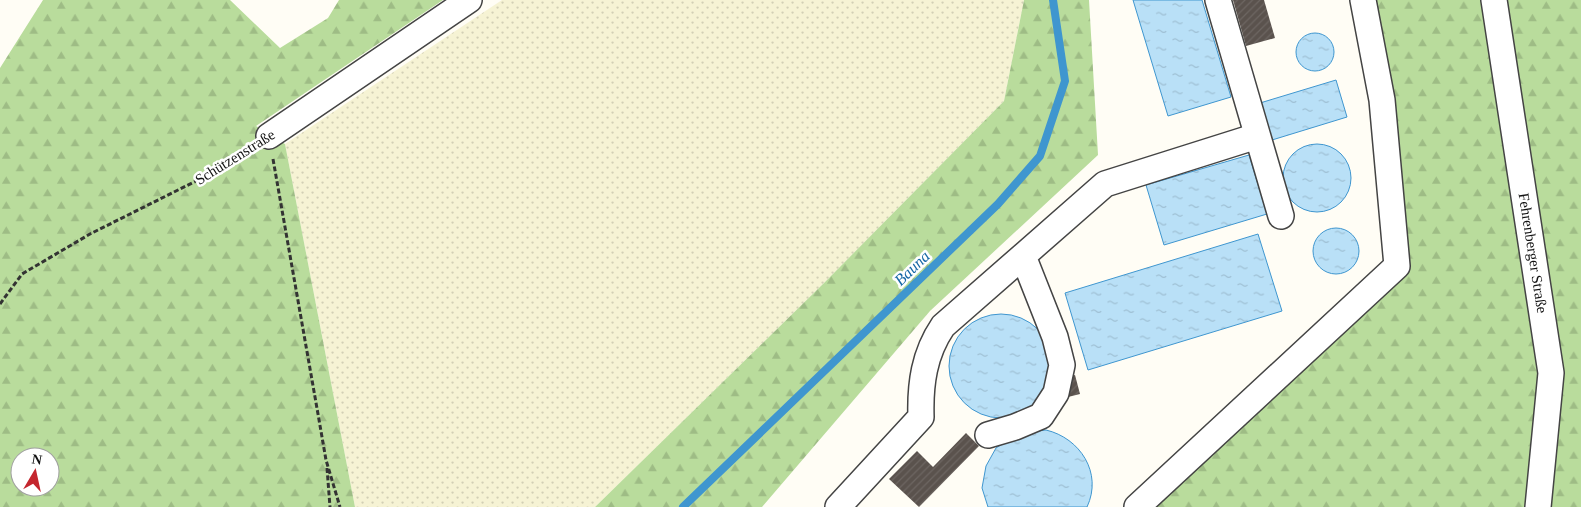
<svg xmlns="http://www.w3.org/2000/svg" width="1581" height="507" viewBox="0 0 1581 507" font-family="'Times New Roman',serif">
	<defs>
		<pattern id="farmland-dots" width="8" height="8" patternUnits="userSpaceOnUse" patternTransform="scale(1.25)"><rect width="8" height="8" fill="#f6f3d4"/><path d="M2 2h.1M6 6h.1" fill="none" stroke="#d2cfb5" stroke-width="1.8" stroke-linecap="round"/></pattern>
		<pattern id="forest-firs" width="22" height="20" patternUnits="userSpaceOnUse" patternTransform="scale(1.25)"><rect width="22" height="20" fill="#b9dc9c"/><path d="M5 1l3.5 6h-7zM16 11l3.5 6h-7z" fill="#9ebc85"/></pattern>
		<pattern id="water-ripples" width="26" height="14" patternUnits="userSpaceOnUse" patternTransform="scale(1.25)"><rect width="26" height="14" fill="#b9e0f7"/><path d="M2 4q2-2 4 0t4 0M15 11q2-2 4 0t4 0" fill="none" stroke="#9ebfd3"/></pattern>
		<pattern id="building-hatch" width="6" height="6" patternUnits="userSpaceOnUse" patternTransform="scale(1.25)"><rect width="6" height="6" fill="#5a524d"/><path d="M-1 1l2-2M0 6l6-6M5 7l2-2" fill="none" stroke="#6d6662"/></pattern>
	</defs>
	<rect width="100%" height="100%" fill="#fffdf5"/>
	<!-- farmland -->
	<path fill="url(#farmland-dots)" d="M502,0H1024L1004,101L825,282L595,507H355L285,144Z"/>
	<!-- forest -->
	<path fill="url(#forest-firs)" fill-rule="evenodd" d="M43,0H230L280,48L328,18L339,0H443L256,126L285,144L355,507H0V68ZM20,457H50V487H20Z
		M1024,0H1089L1098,155L930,311L762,507H595L825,282L1004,101Z
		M1356,0H1581V507H1129L1391,263L1378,101Z"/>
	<!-- water -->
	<path fill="url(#water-ripples)" stroke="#3f96cf" d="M1133,0H1202L1231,97L1168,116Z
		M1296 52a19 19 0 1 1 38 0a19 19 0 1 1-38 0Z
		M1336,80L1347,117L1272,140L1260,103Z
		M1283 178a34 34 0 1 1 68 0a34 34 0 1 1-68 0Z
		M1249,155L1267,214L1164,245L1146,185Z
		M1313 251a23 23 0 1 1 46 0a23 23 0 1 1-46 0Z
		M1258,234L1282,311L1088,370L1065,293Z
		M949 366a52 52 0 1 1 104 0a52 52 0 1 1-104 0Z
		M1046,430C1080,438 1103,473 1087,507H988L982,488L986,466L996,448L1019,433Z"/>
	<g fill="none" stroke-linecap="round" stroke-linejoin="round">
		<!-- stream -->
		<path stroke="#3f96cf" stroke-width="8" d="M683,507L998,204L1040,156L1065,81L1053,0"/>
	</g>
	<!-- building -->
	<path fill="url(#building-hatch)" d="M1233,0H1264L1275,38L1246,46Z
		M1075,375L1080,394L1064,398L1059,379Z
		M966,433L979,446L919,507L889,479L917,451L933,467Z"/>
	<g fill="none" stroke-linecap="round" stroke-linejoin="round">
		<defs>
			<path id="minor" d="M1218,0L1281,216
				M1494,0L1551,373L1538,507
				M269,136L469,0
				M988,435L1015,427L1041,416L1056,393L1062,365L1055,337L1023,256
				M838,507L921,417C920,384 924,354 943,326L1105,184L1257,136
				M1137,507L1397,266L1382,100L1363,0"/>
		</defs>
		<!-- minor casing -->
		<use href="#minor" stroke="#444" stroke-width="28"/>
		<!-- path -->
		<path stroke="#333" stroke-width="3" stroke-dasharray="5 2.5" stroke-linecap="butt" d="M273,159L318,414L326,460L340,507
			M0,304L22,274L90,234L202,178L249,149
			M327,468L330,507"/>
		<!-- minor -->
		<use href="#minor" stroke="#fff" stroke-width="25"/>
	</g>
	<g text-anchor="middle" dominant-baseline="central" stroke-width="5" stroke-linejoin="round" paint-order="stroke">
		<!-- street labels -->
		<g font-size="15" fill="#111" stroke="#fff">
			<text transform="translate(235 157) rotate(-32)">Schützenstraße</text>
			<text transform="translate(1533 253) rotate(81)">Fehrenberger Straße</text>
		</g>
		<!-- water labels -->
		<g font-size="16" font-style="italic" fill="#1768a6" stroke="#fff">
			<text transform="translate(912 268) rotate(-44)">Bauna</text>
		</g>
	</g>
	<!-- north arrow -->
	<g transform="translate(35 472) rotate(9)"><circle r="24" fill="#ffffff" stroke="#a0a0a0"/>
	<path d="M0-4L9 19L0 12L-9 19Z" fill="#c4262e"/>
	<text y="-8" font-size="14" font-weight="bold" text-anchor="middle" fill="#111111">N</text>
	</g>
</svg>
